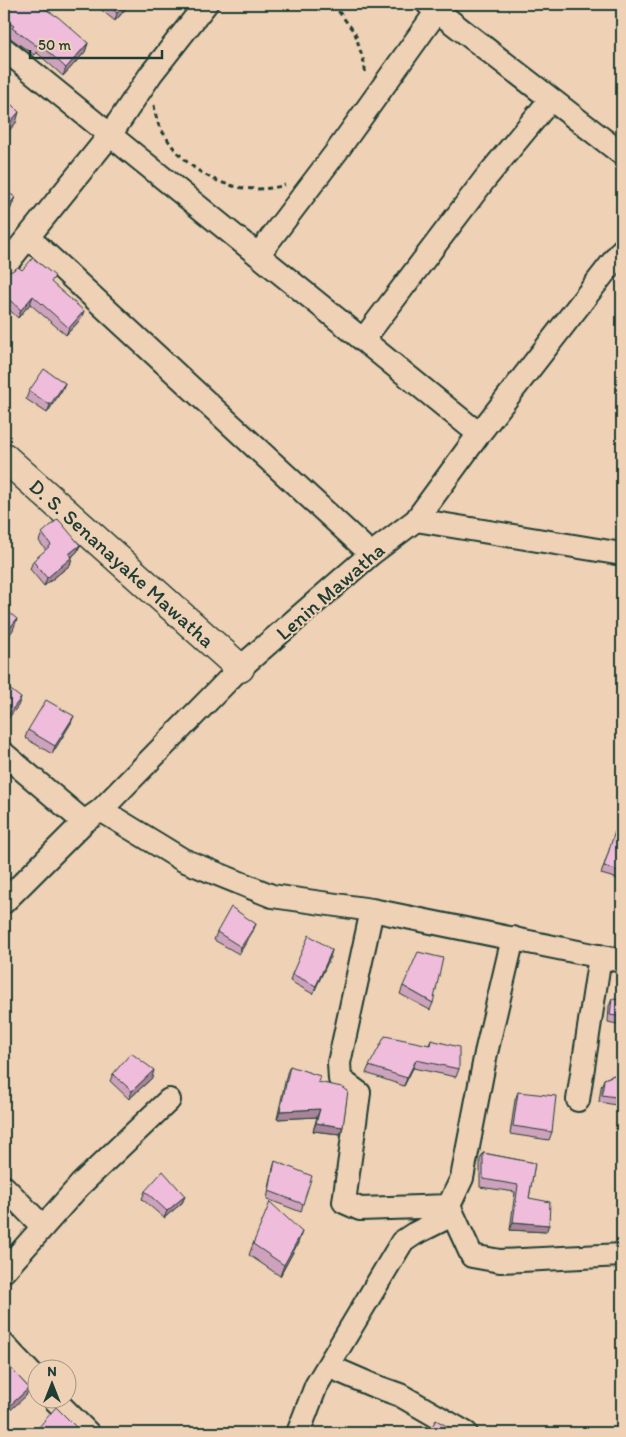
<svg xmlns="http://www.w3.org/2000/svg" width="626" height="1437" viewBox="0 0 626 1437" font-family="Itim,sans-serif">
	<rect width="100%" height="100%" fill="#efd1b5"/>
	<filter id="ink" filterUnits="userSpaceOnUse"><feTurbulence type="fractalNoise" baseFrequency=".02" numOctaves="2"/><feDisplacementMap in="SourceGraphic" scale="10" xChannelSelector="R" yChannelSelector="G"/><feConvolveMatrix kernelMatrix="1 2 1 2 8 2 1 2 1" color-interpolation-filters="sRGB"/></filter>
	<g filter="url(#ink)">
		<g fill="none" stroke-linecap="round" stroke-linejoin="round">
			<defs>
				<path id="minor" d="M428,4L622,154
					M4,49L479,434
					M28,237L371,554
					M258,255L337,151L437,11
					M4,267L110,135L151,74L206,4
					M363,340L485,179L551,99
					M416,520L622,554
					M4,754L84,822
					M101,810L183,860L272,896L372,910L622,961
					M4,902L84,822L101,810L240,668L371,554L416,520L479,434L622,250
					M372,910L339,1063L340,1079L359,1093L344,1202L360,1209L449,1206L472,1256L500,1261L622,1255
					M578,1100L600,956
					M4,1187L43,1227
					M4,1271L80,1185L169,1100
					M4,1345L38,1381
					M328,1366L372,1385L400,1395L466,1433
					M55,1400L88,1433
					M298,1433L316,1386L402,1242L414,1234L442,1220L462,1178L486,1053L513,938"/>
				<path id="major" d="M4,457L240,668"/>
			</defs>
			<!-- minor casing -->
			<use href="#minor" stroke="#1f3d34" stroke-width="26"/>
			<!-- major casing -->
			<use href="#major" stroke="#1f3d34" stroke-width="31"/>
			<!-- path -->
			<path stroke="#1f3d34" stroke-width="3" stroke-dasharray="5 4" stroke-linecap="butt" d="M333,4L355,33L365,66V76
				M154,105C155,111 156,118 158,123C160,129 165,135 168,140C193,178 241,198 285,185"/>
			<!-- minor -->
			<use href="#minor" stroke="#efd1b5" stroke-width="22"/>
			<!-- major -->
			<use href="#major" stroke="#efd1b5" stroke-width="28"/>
		</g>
		<!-- wall -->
		<path fill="#cea2bc" stroke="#1f3d34" d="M4,4L88,43L85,52L63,76L36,52L34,55L9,37L10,35L4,30Z
			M94,4H130L115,21Z
			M22,270L53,284L81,319L66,335L30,304L18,318L4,305V276Z
			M65,383L62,390L47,413L26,399L29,391Z
			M42,533L80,545L77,552L72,557L70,565L44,586L30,569L33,561L46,550L39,541Z
			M71,723L52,754L25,738L28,730Z
			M622,830V880L601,874L614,836Z
			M253,931L239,954L214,940L217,932Z
			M332,950L313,994L290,981L292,974Z
			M403,986L433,1003L430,1010L400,994Z
			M612,999L622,1000V1025L608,1022L609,1006Z
			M431,1040L459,1069L456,1077L413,1068L404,1086L366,1073L369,1066L429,1045Z
			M290,1066L318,1082L340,1134L313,1131L317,1117L277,1119L287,1073Z
			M622,1072V1106L599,1102L601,1087L604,1079Z
			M113,1074L152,1078L129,1099L110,1081Z
			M518,1092L552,1132L549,1140L510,1134L515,1100Z
			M483,1153L535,1163L529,1198L546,1232L510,1230L515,1192L480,1187V1160Z
			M275,1161L303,1204L301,1212L267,1199L273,1168Z
			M145,1191L185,1196L182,1203L164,1218L142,1199Z
			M298,1243L280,1276L249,1255L253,1244Z"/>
		<!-- shaded-wall -->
		<path fill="#a78499" stroke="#1f3d34" d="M126,4H130L115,21L117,13Z
			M88,43L85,52L63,76L66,68Z
			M19,112L16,123L4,136V129Z
			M15,197L11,208L4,218V213Z
			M33,296L30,304L18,318L21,310Z
			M84,311L81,319L66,335L69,328Z
			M65,383L62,390L47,413L50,405Z
			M80,545L77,552L67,561L69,554Z
			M72,557L70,565L44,586L47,578Z
			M17,619L13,630L4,642V635Z
			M21,698L18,706L4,724V720Z
			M74,716L71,723L52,754L55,746Z
			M256,924L253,931L239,954L241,947Z
			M332,950L330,958L313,994L316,986Z
			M416,1060L413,1068L404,1086L407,1078Z
			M154,1070L152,1078L129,1099L132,1091Z
			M320,1109L317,1117L277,1119L280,1111Z
			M316,1123L343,1127L340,1134L313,1131Z
			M185,1196L182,1203L164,1218L167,1211Z
			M513,1222L549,1225L546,1232L510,1230Z
			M302,1232L298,1243L280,1276L284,1265Z
			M29,1388L26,1396L4,1416L6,1409Z"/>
		<!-- building -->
		<path fill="#efbcdb" stroke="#1f3d34" d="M4,4H37L58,17L88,43L66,68L39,43L37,46L12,28L14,26L4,19Z
			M106,4H126L117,13Z
			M4,97L19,112L4,129Z
			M4,190L15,197L4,213Z
			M33,258L55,276L51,282L84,311L69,328L33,296L21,310L4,295V276L7,272L12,271L18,267L22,270Z
			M44,369L65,383L50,405L29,391Z
			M58,519L80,545L69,554L72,557L47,578L33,561L51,545L42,533Z
			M4,608L17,619L4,635Z
			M4,685L21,698L4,720Z
			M46,700L74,716L55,746L28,730Z
			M616,828L622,830V872L604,866Z
			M231,907L256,924L241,947L217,932Z
			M309,935L332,950L316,986L292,974Z
			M418,952L443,958L433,1003L403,986Z
			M612,999L622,1000V1017L610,1015Z
			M385,1036L430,1045L431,1040L459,1047V1069L416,1060L407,1078L369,1066Z
			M131,1053L154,1070L132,1091L113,1074Z
			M290,1066L320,1076L318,1082L342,1087L348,1091L343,1127L316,1123L320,1109L280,1111Z
			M622,1072V1098L602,1095L604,1079Z
			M518,1092L556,1096L552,1132L513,1126Z
			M483,1153L535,1163L529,1198L550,1202L549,1225L513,1222L518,1185L483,1179Z
			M275,1161L312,1176L303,1204L269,1191Z
			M163,1171L185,1196L167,1211L145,1191Z
			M270,1202L302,1232L284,1265L253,1244Z
			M4,1361L29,1388L6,1409L4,1407Z
			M56,1407L77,1428L72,1433H34Z
			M436,1420L452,1429L457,1433H428Z
			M13,1429L17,1433H9Z"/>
	</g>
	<g text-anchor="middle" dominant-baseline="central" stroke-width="4" stroke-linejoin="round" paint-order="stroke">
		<!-- street labels -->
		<g font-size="21" fill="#1f3d34" stroke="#efd1b5">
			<text transform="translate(122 563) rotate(42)">D. S. Senanayake Mawatha</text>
			<text transform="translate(330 591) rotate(-41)">Lenin Mawatha</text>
		</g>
	</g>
	<!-- margin -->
	<rect width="626" height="1437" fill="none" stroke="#efd1b5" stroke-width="20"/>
	<rect x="10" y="10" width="606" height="1417" fill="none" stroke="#1f3d34" stroke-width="2" filter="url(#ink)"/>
	<!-- north arrow -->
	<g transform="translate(52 1384)"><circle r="24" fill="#efd1b5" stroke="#9c9681"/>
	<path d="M0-4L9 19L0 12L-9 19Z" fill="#1f3d34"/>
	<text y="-8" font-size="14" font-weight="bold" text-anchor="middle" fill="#1f3d34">N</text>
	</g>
	<!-- scale -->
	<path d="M30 50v8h132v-8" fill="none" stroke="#1f3d34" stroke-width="2.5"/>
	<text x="38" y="50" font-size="15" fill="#1f3d34" stroke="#efd1b5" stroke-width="4" paint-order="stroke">50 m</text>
</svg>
